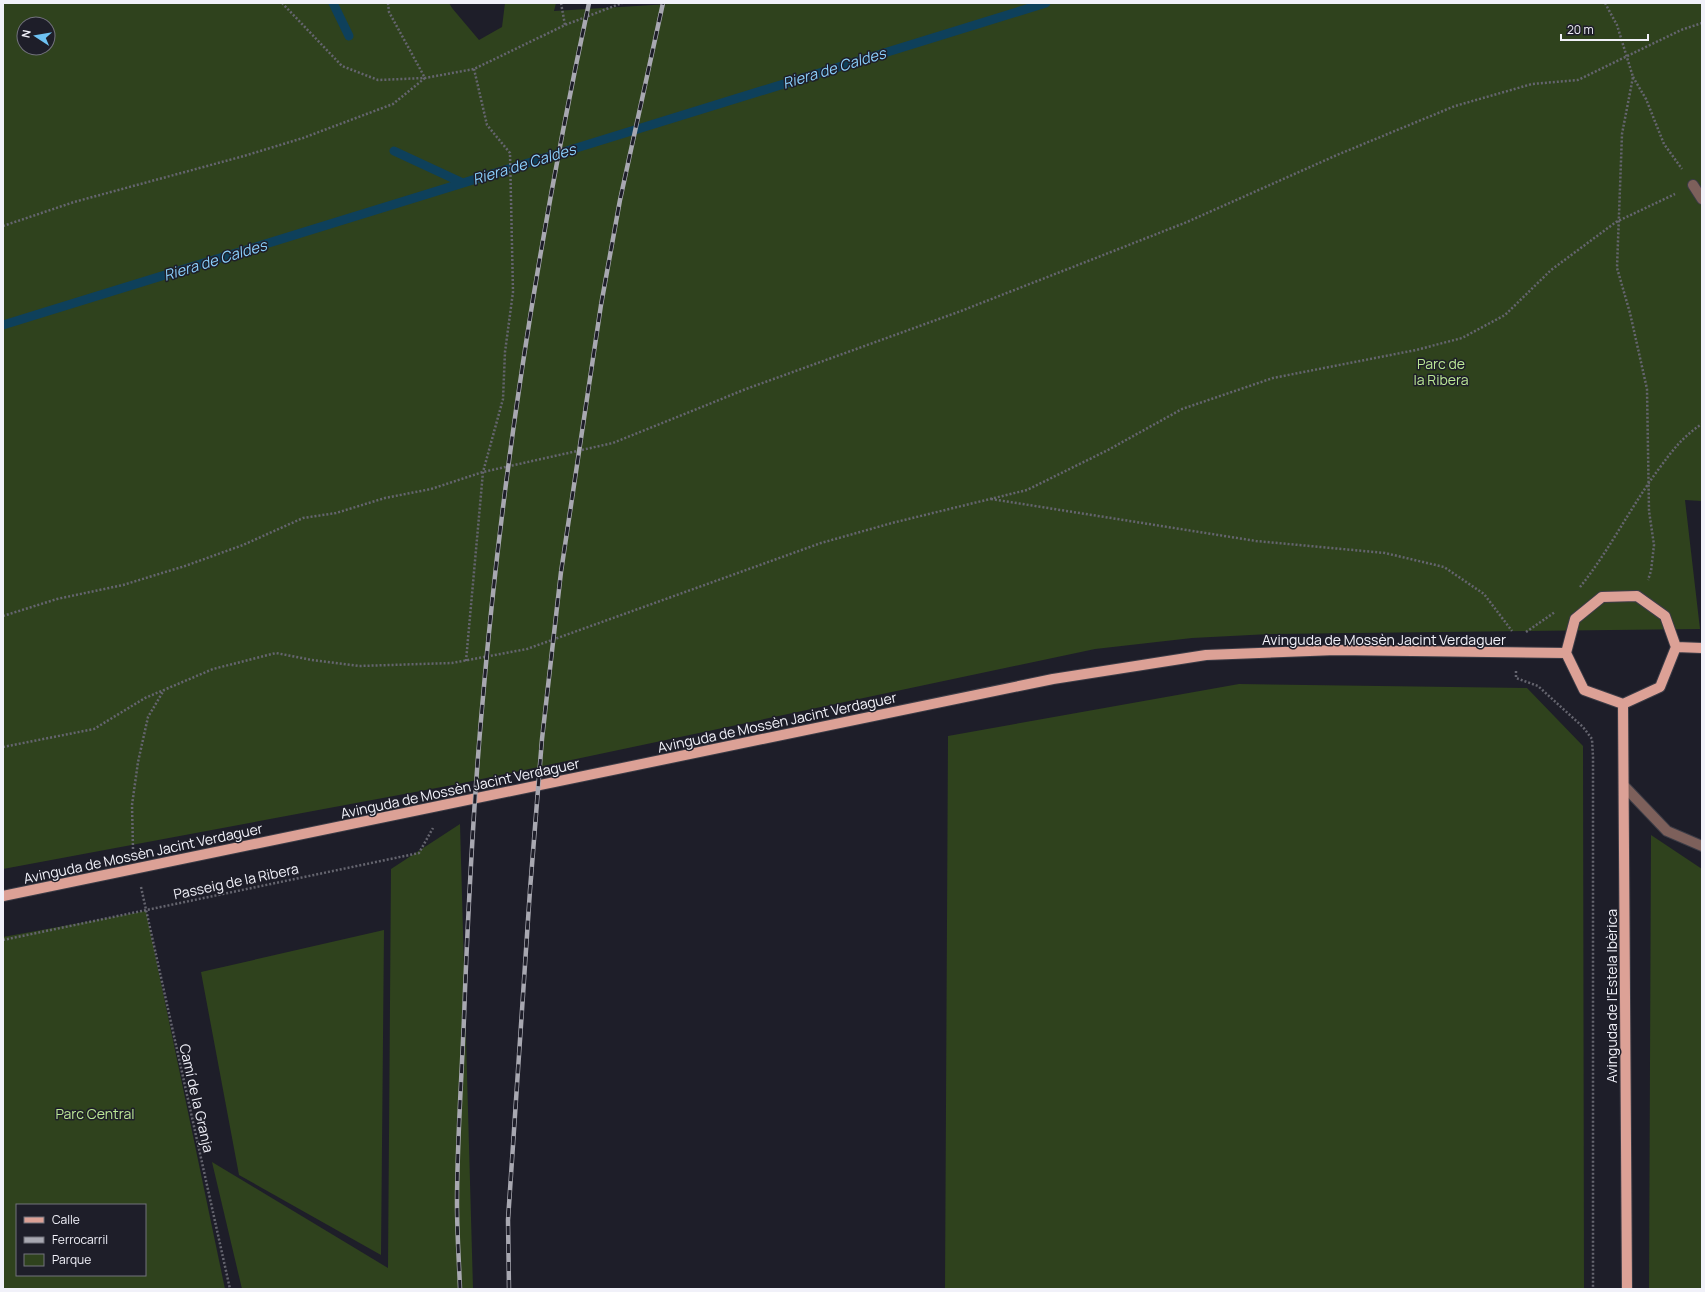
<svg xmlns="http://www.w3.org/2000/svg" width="1705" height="1292" viewBox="0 0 1705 1292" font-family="Manrope,sans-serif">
	<rect width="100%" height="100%" fill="#1e1e29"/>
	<!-- green -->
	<path fill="#2f421d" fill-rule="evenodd" d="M3,3H449L452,8L479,40L502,27L505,3H556L554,11L686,3H1702V501L1685,500L1700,629L1270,634L1192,638L1095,649L458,784L3,869ZM24,24H48V48H24Z
		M1239,684L1527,688L1583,746L1584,1289H945L948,736Z
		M460,824L473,1289H242L212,1162L388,1268L391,869Z
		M1651,835L1702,869V1289H1649Z
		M146,911L225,1289H3V937ZM17,1205H145V1275H17Z
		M384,930L381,1255L239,1175L201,972Z"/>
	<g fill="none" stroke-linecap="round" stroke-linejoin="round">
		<!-- stream -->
		<path stroke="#0e405b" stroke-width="9" d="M333,3L349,36
			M394,151L463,183
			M3,325L1046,3"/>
		<defs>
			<path id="minor" d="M1693,185L1702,199
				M1624,786L1667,831L1702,846"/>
			<path id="major" d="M1637,596L1665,616L1676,647L1660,687L1623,704L1584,690L1566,653L1575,619L1602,597Z
				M1676,647L1702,648
				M1623,704L1627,1289
				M3,896L1053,679L1206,655L1336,650L1566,653"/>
		</defs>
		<!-- minor casing -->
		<use href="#minor" stroke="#3c3c46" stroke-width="12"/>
		<!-- major casing -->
		<use href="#major" stroke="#3c3c46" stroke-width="12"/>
		<!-- path -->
		<path stroke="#65656f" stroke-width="2.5" stroke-dasharray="2 2" stroke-linecap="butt" d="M282,3L342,66L378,80L425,78L474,69L565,25L622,3
			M388,3L389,12L425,78
			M561,3L565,25
			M1605,3L1617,25L1633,77L1622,134L1617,268L1630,313L1647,389L1649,511L1654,545L1651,571L1648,580
			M1633,77L1646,99L1664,144L1682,169
			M3,226L74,202L244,156L303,138L393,104L425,78
			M991,499L1256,541L1385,553L1444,567L1484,594L1512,631
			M1580,587C1609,551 1630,508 1658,470C1672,451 1682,437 1702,424
			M3,616L57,599L123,585L185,566L243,545L303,518L336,513L385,498L431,489L483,472L613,443L746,389L961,311L1111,252L1187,222L1337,155L1455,106L1532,84L1578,80L1681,30L1702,23
			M1526,632L1555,612
			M466,661L483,472L503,399L505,352L513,292L510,153L487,125L474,69
			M1516,671V678L1538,686L1583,727L1592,739L1593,757V1289
			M3,747L94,729L145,698L213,669L276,653L312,660L359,666L452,663L527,649L821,543L892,523L1027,490L1108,450L1182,409L1273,378L1416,350L1462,338L1505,315L1551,270L1616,222L1675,194
			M133,849L132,805L138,762L148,717L164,690
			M141,887L230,1289
			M3,940L419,853L433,828"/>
		<!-- minor -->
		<use href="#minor" stroke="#7d605b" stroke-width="10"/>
		<!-- major -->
		<use href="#major" stroke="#dca196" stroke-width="10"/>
		<defs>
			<path id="rail" d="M460,1289C459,1261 457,1233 457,1204C457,1133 463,1061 465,990C469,892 474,795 483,697C503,464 540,232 589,3
				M509,1289L508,1220L530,890L542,739L561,572L601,305L620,200L663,3"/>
		</defs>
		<!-- rail casing -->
		<use href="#rail" stroke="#a8a8b1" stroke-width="4.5"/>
		<!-- rail -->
		<use href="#rail" stroke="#1e1e29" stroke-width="3" stroke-dasharray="9" stroke-linecap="butt"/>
	</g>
	<g text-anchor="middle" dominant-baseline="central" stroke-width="3" stroke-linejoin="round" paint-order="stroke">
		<!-- park labels -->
		<g font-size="14" fill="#bbe796" stroke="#1e1e29">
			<text x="1441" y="363">Parc de<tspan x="1441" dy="16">la Ribera</tspan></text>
			<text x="95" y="1113">Parc Central</text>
		</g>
		<!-- street labels -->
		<g font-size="14" fill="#f1f1f9" stroke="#1e1e29">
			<text x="1384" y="639">Avinguda de Mossèn Jacint Verdaguer</text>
			<text transform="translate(777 722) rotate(-12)">Avinguda de Mossèn Jacint Verdaguer</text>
			<text transform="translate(460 788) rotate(-12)">Avinguda de Mossèn Jacint Verdaguer</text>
			<text transform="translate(143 853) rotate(-12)">Avinguda de Mossèn Jacint Verdaguer</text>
			<text transform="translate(236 881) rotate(-12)">Passeig de la Ribera</text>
			<text transform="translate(1611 996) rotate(-90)">Avinguda de l'Estela Ibèrica</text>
			<text transform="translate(197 1098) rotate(77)">Camí de la Granja</text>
		</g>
		<!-- water labels -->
		<g font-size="15" font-style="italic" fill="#89cdf9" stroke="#1e1e29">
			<text transform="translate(834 68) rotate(-17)">Riera de Caldes</text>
			<text transform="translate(524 164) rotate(-17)">Riera de Caldes</text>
			<text transform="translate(215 260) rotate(-17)">Riera de Caldes</text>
		</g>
	</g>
	<!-- border -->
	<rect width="1705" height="1292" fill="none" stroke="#f1f1f9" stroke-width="8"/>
	<!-- legend -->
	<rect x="16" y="1204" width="130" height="72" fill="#1e1e29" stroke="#72727c"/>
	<rect x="24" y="1217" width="20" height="6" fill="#dca196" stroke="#72727c"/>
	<text x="52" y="1224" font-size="12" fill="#f1f1f9">Calle</text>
	<rect x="24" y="1237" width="20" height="6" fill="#a8a8b1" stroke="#72727c"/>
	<text x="52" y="1244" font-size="12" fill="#f1f1f9">Ferrocarril</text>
	<rect x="24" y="1254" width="20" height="12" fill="#2f421d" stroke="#72727c"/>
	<text x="52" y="1264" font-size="12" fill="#f1f1f9">Parque</text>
	<!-- north arrow -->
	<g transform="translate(36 36) rotate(282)"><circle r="19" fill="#1e1e29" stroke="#72727c"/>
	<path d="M0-3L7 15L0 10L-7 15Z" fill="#6ec2f3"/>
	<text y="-6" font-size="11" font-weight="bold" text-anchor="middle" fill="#f1f1f9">N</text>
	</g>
	<!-- scale -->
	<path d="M1561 34v6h87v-6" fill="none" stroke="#f1f1f9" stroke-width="2"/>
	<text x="1567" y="34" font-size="12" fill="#f1f1f9" stroke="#1e1e29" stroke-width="3" paint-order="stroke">20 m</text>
</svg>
